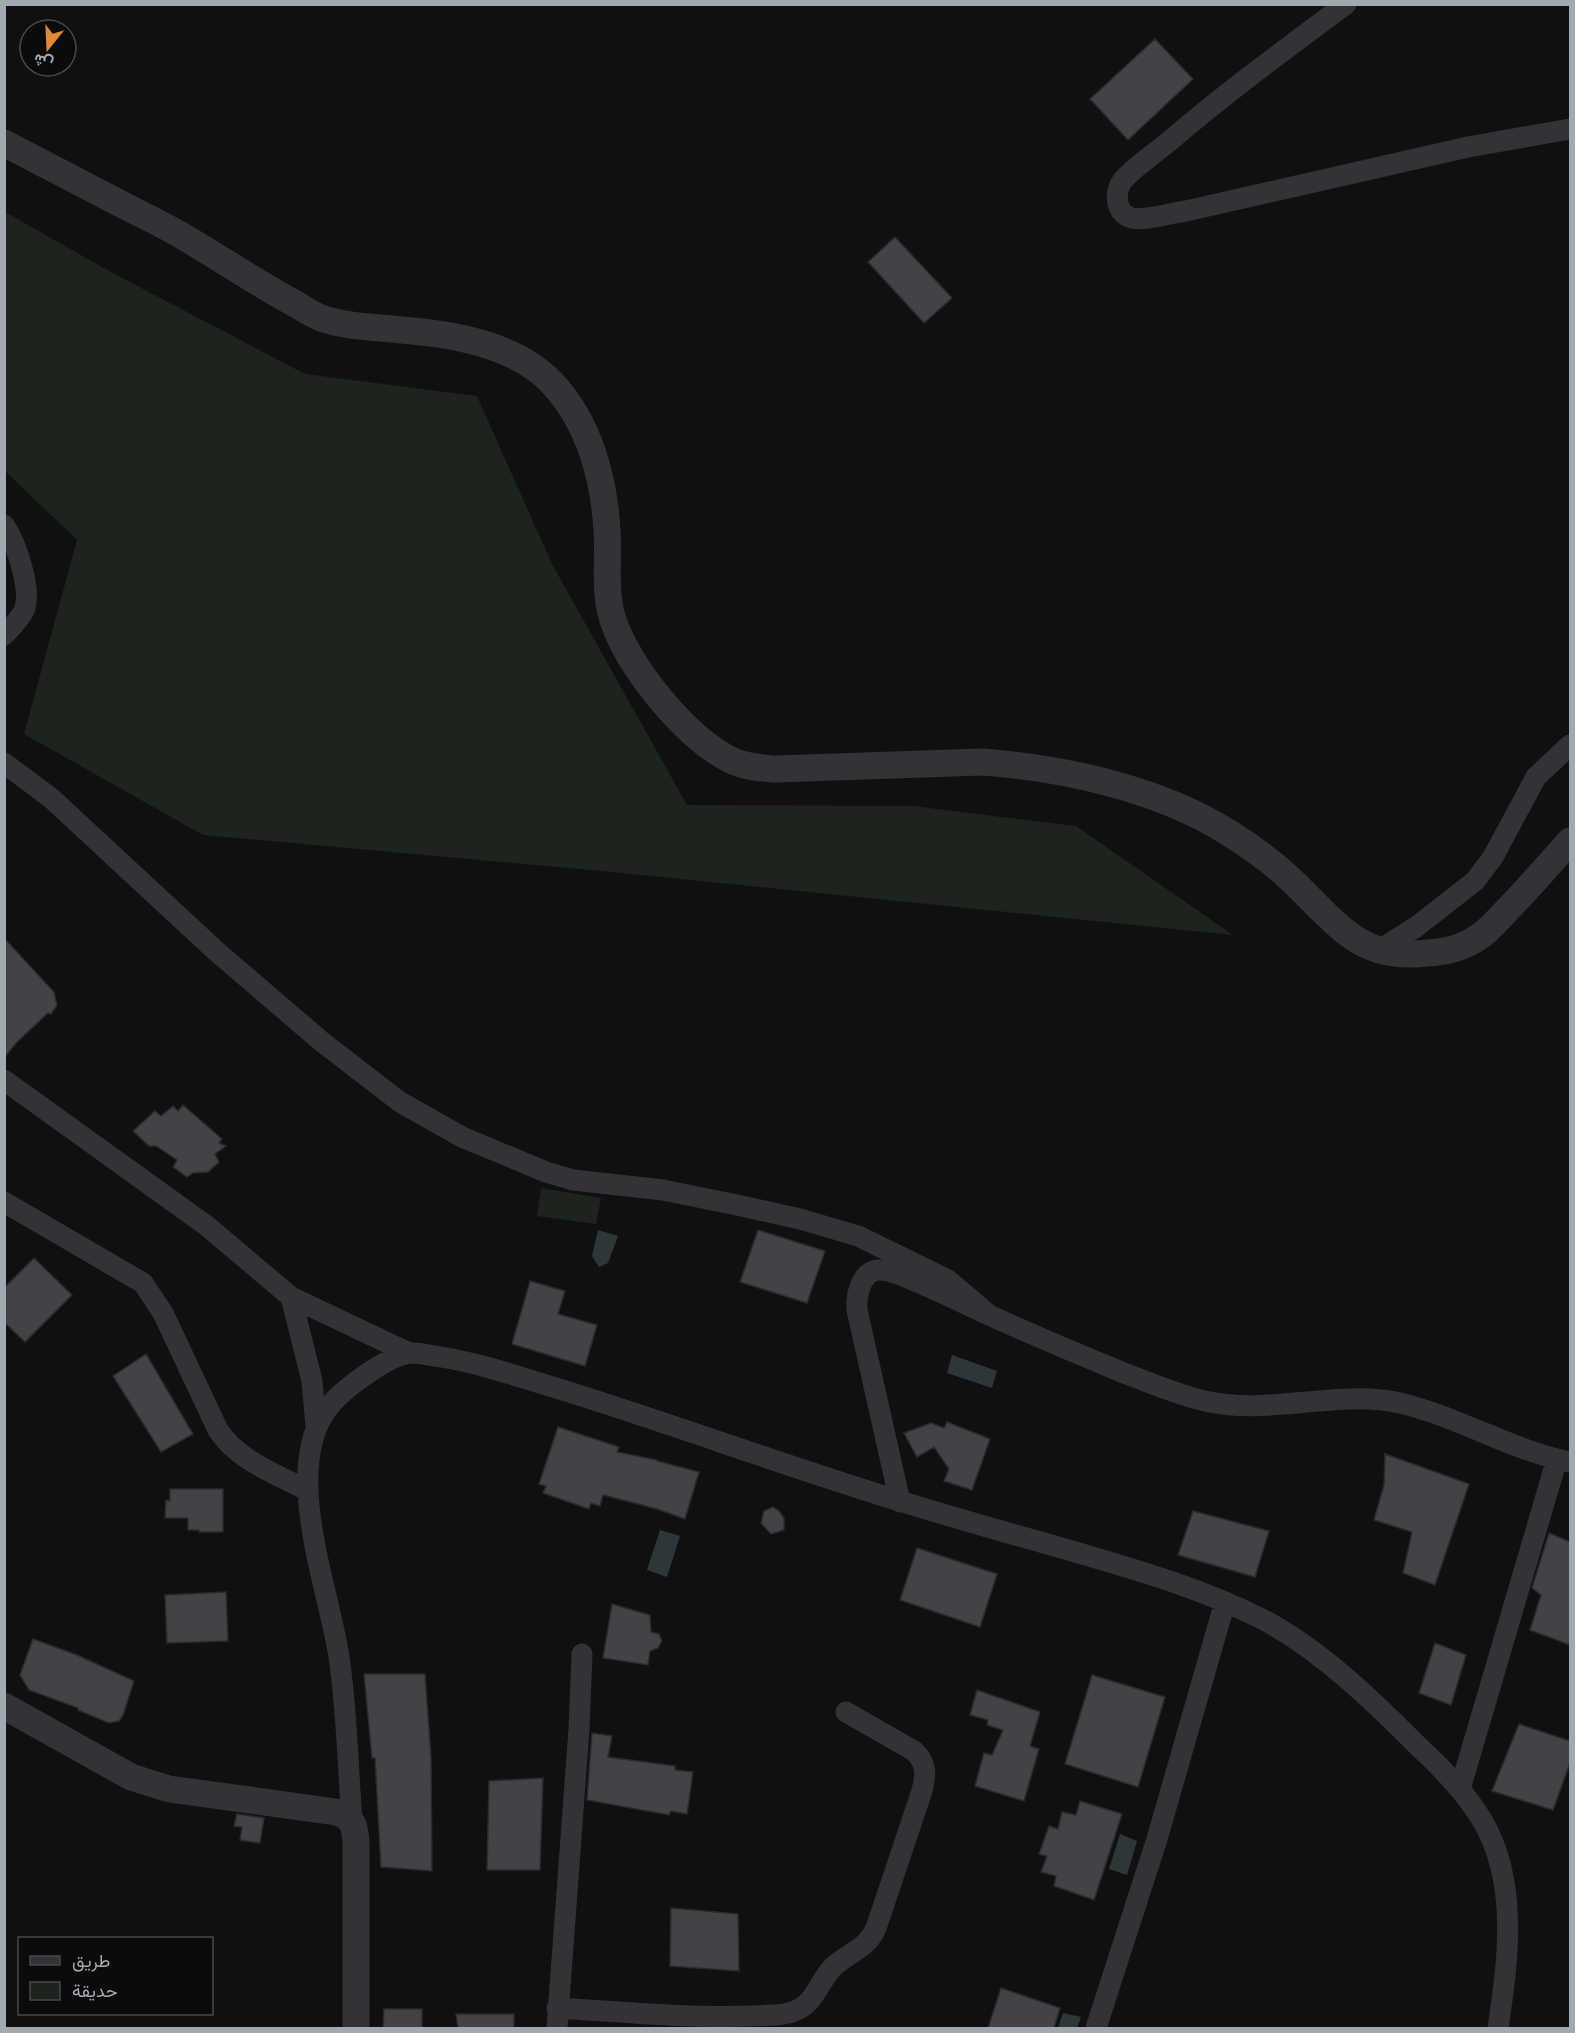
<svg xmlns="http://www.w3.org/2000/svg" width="1575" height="2033" viewBox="0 0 1575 2033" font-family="'Golos Text',Vazirmatn,sans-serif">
	<rect width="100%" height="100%" fill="#101011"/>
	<!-- green -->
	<path fill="#1d231d" d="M5,212L111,272L305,374L477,396L552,564L687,805L913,806L1076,826L1233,935L612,872L203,835L24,734L77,540L5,471Z
		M541,1188L601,1198L596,1224L537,1216Z"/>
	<!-- water -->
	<path fill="#2d373a" d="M598,1230L618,1236L608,1263L599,1267L592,1256Z
		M952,1355L997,1371L992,1388L947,1373Z
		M660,1530L680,1536L667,1577L647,1570Z
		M1120,1834L1137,1841L1127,1875L1109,1869Z
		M1063,2013L1081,2017L1077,2028H1058Z"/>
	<!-- building -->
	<path fill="#414347" stroke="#2a2b2d" stroke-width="1.5" d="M1155,39L1193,79L1128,140L1090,99Z
		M895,237L952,298L924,323L868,262Z
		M4,938L54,992L57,1005L51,1014L48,1013L17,1042L4,1058Z
		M183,1105L222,1139L219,1143L226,1146L215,1154L219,1162L208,1172L193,1173L187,1177L173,1167L177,1160L156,1146H149L133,1131L155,1111L161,1116L173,1106L178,1111Z
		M758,1230L825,1251L807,1303L740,1282Z
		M34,1258L72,1295L25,1342L4,1322V1288Z
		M530,1281L565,1291L558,1314L597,1325L585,1366L512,1344Z
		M146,1354L193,1434L161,1452L113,1376Z
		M947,1422L990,1439L972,1490L944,1481L949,1469L934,1447L917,1457L904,1433L931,1423L944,1428Z
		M558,1427L619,1447L617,1452L657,1460V1461L699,1472L685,1519L657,1509L603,1495L600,1506L591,1503L589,1509L543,1493L546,1486L539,1484Z
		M1385,1454L1469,1484L1435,1585L1403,1573L1412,1532L1374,1520L1384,1485Z
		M170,1489H223V1532H199V1530H188V1518H165L166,1500L170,1501Z
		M773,1507L779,1511L784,1518V1530L771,1534L761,1523L764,1511Z
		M1193,1511L1269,1531L1255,1577L1178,1555Z
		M1549,1533L1570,1542V1645L1530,1630L1541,1595L1532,1588Z
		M917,1548L997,1574L980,1627L900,1600Z
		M226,1592L228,1641L167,1643L165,1595Z
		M612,1604L650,1615L651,1632L659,1634L662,1641L658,1648L650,1651L648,1665L603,1658Z
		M33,1639L77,1655L134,1681L123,1715L119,1721L109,1723L78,1710V1708L29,1690L20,1675Z
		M1435,1643L1466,1655L1451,1705L1419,1693Z
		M364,1674H425L431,1757L432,1871L381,1867L375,1758H372Z
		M1092,1675L1165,1697L1138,1787L1065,1764Z
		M977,1690L1040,1712L1030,1746L1039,1749L1024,1801L975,1786L984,1753L992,1755L1003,1730L987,1725L988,1720L970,1715Z
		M1519,1724L1570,1741V1763L1553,1810L1492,1791Z
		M592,1733L612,1736L608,1757L675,1766V1770L693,1772L687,1814L671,1811L669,1815L587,1800Z
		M543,1778L540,1870H487L489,1781Z
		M1080,1801L1122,1814L1094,1900L1054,1886L1056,1876L1041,1872L1047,1856L1039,1854L1049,1826L1058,1829L1062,1812L1076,1815Z
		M237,1814L264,1818L260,1843L240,1840L242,1827L234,1826Z
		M671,1908L738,1914L739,1971L670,1966Z
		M1001,1988L1060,2008L1054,2028H988Z
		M384,2009H422V2028H383Z
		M456,2014H514V2028H458Z"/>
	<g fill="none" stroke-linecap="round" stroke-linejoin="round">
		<!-- minor -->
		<path stroke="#313336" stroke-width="21" d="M1346,4C1287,48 1228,91 1172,139C1158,151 1134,167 1123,180C1114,192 1115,214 1132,218C1146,221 1171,213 1186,211L1468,147L1570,129
			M4,525C16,542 31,587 25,608C22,617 11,628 4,635
			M4,763L51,798L216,951L321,1041L400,1102L462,1137L546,1172L573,1180L663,1190L737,1205L800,1219L858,1236L948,1280L989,1315
			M1378,951L1416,927L1475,881L1493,857L1536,777L1570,745
			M4,1080L207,1226L291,1297L409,1353
			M4,1202L143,1283L163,1313L218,1430C238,1461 277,1474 308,1491
			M291,1297L312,1381L316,1426
			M900,1502L857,1310C856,1297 860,1272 878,1270C888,1269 900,1275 908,1278C935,1289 961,1302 987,1314C1032,1335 1078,1354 1124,1373C1151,1383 1178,1395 1205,1401C1269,1416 1336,1389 1400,1403C1459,1417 1511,1450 1570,1462
			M1460,1789L1557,1459
			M352,1822C348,1767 347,1711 339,1657C329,1588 279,1464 331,1404C346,1387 390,1354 412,1353C421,1353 432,1356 441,1357C479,1363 516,1376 553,1387C670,1423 785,1466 903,1502C964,1521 1027,1538 1089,1556C1147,1573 1207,1591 1262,1619C1321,1650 1372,1700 1419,1747C1443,1769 1465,1792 1482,1820C1519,1882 1508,1961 1498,2028
			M557,2008C621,2012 685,2018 749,2016C765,2015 784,2017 799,2009C816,2000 820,1980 833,1967C849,1952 867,1949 876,1928L922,1791C926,1775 927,1763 914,1751L846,1712
			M557,2028L579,1729L582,1654
			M1096,2028L1157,1839L1225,1602"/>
		<!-- tertiary -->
		<path stroke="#313336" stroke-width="27" d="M4,143C43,163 82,184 121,204C142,215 164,225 184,237C220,258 255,282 292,302C301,307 311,314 321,318C346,327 375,327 401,330C452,334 516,344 553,384C589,423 604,478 607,530C609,559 604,588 612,617C627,666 686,739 733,761C746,767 761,768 775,769L982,762C1064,768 1160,789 1229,833C1250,846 1270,860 1288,877C1308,895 1326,917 1347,933C1367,949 1389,955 1415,954C1431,953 1449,952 1464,945C1485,937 1497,920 1512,905C1532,884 1551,862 1570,841
			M4,1706L131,1777L169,1789L336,1812C353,1817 355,1826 356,1842V2028"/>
	</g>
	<!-- border -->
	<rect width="1575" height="2033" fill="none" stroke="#a2a9b1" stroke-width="12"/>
	<!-- legend -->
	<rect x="18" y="1937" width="195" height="78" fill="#0b0b0c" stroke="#474a4e" stroke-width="1.5"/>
	<rect x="30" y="1956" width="30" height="9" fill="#313336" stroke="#474a4e" stroke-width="1.5"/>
	<text x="72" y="1967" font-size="18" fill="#a2a9b1">طريق</text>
	<rect x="30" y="1982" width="30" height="18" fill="#1d231d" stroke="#474a4e" stroke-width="1.5"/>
	<text x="72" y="1997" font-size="18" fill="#a2a9b1">حديقة</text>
	<!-- north arrow -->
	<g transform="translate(48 48) rotate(198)"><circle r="28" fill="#0b0b0c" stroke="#474a4e" stroke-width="1.5"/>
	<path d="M0-4.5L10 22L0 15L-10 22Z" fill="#e18738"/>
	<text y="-9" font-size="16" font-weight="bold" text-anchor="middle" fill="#a2a9b1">ش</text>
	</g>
</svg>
